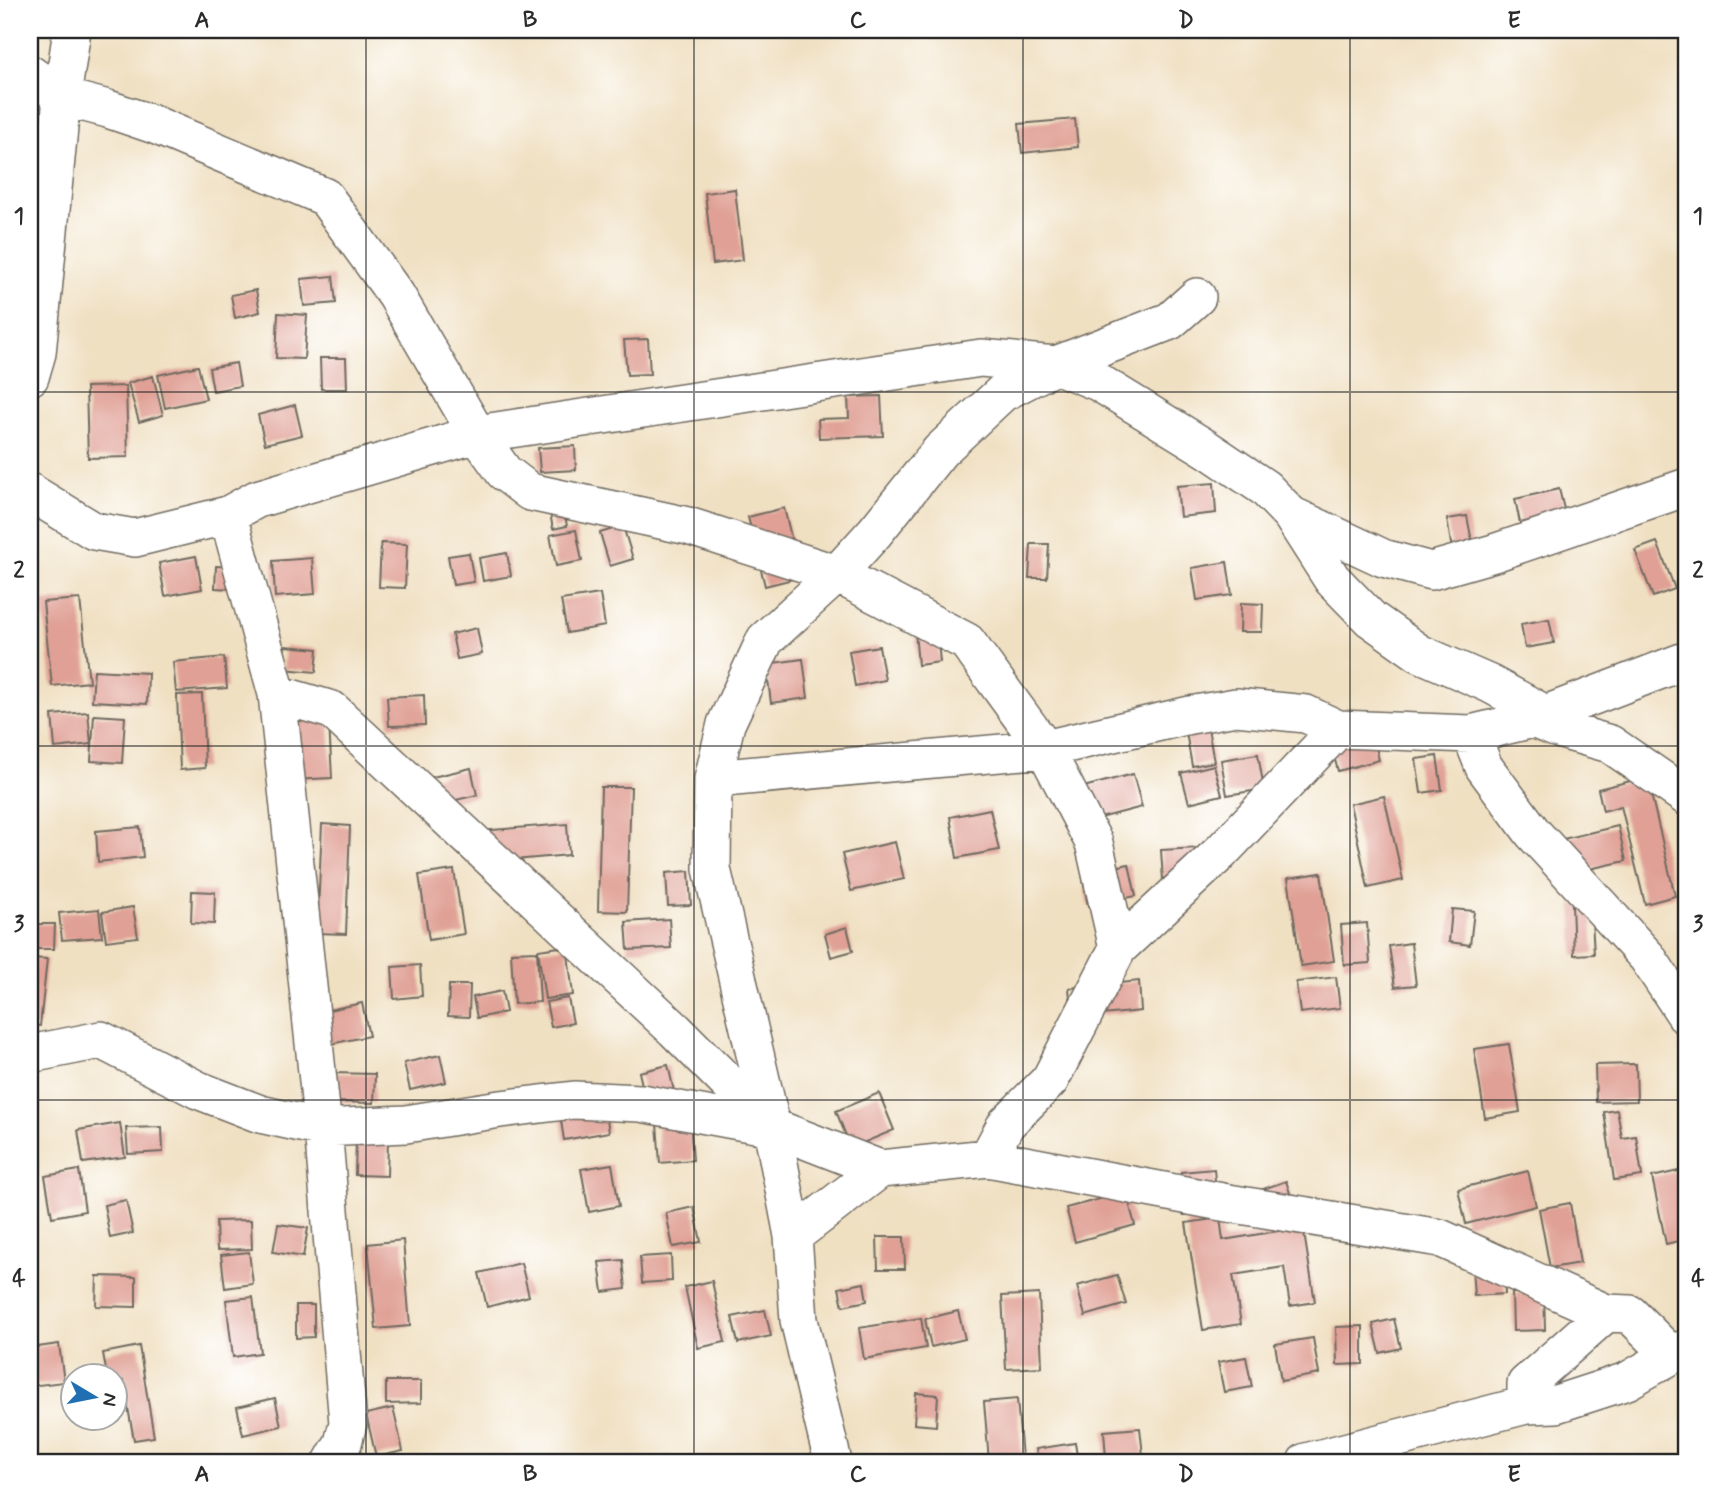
<svg xmlns="http://www.w3.org/2000/svg" width="1717" height="1492" viewBox="0 0 1717 1492" font-family="Mynerve,sans-serif">
	<rect width="100%" height="100%" fill="#fff"/>
	<filter id="ink" filterUnits="userSpaceOnUse"><feTurbulence type="fractalNoise" baseFrequency=".0143" numOctaves="2"/><feDisplacementMap in="SourceGraphic" scale="14" xChannelSelector="R" yChannelSelector="G"/><feConvolveMatrix kernelMatrix="1 2 1 2 8 2 1 2 1" color-interpolation-filters="sRGB"/></filter>
	<filter id="wash" filterUnits="userSpaceOnUse"><feTurbulence type="fractalNoise" baseFrequency=".00686" numOctaves="4" result="noise"/><feDisplacementMap in="SourceGraphic" scale="28" xChannelSelector="R" yChannelSelector="G"/><feGaussianBlur stdDeviation="1.57" result="paint"/><feColorMatrix in="noise" values="0 0 0 0 0 0 0 0 0 0 0 0 0 0 0 0 0 1.4 0 .05"/><feComposite in="paint" operator="in"/></filter>
	<g filter="url(#wash)">
		<rect width="100%" height="100%" fill="#f0e0c2"/>
		<g id="blocks">
			<!-- building -->
			<path fill="#e0a095" d="M1075,119L1078,147L1022,153L1019,124Z
				M735,189L743,260L713,264L705,193Z
				M333,276L336,303L304,306L301,279Z
				M256,290L260,312L235,318L231,295Z
				M278,313L307,315L304,359L276,358Z
				M648,339L650,374L627,375L624,340Z
				M320,358H346L347,389H321Z
				M236,363L240,386L213,391L209,368Z
				M198,366L206,399L165,408L158,375Z
				M153,376L163,415L139,422L128,383Z
				M126,386L128,457L88,458L86,387Z
				M881,396L883,436L819,438L818,419L849,418L848,397Z
				M295,405L302,435L265,444L258,415Z
				M575,446L576,470L540,472L538,448Z
				M1214,483L1216,513L1180,517L1177,486Z
				M1559,489L1565,513L1520,523L1515,499Z
				M561,494L567,526L553,529L547,497Z
				M784,508L801,577L765,586L748,517Z
				M1467,516L1474,552L1453,556L1447,519Z
				M623,526L633,559L610,566L600,533Z
				M576,530L582,561L556,566L550,535Z
				M1657,542L1675,589L1653,597L1635,550Z
				M381,543L407,544L405,588L379,587Z
				M1031,544H1049L1047,578H1029Z
				M469,553L474,582L453,585L448,556Z
				M507,553L511,576L483,581L479,558Z
				M196,556L202,589L165,596L159,563Z
				M312,558L315,594L275,597L273,561Z
				M1227,562L1232,595L1197,600L1192,568Z
				M216,566L249,568L248,590L215,588Z
				M600,594L605,626L567,633L561,600Z
				M80,599L89,682L52,686L43,602Z
				M1241,603L1263,604L1262,632H1240Z
				M1549,619L1554,643L1525,648L1521,624Z
				M477,628L482,654L457,659L452,634Z
				M937,630L940,662L918,665L915,632Z
				M285,646L318,649L316,672L283,669Z
				M879,646L885,680L855,686L849,651Z
				M224,657L227,688L176,692L173,662Z
				M803,659L808,698L771,703L766,664Z
				M94,670L148,673L147,704L92,701Z
				M202,694L205,768L180,770L177,695Z
				M424,695L425,725L389,726L387,697Z
				M328,704L332,778L291,780L288,706Z
				M88,712L91,744L55,748L52,715Z
				M94,715L125,717L122,763L91,761Z
				M1206,717L1214,762L1192,766L1184,721Z
				M1370,723L1379,760L1338,771L1328,734Z
				M1258,754L1264,789L1227,795L1221,760Z
				M1437,756L1442,790L1421,793L1416,759Z
				M1214,765L1222,795L1189,803L1181,773Z
				M471,768L477,795L414,810L407,783Z
				M1133,774L1142,807L1085,822L1076,789Z
				M1647,777L1675,896L1645,904L1621,806L1603,811L1598,789Z
				M601,787H631L627,912L598,911Z
				M1384,796L1403,880L1368,888L1350,804Z
				M990,809L999,850L957,858L950,817Z
				M322,824L350,826L346,934L317,933Z
				M567,824L569,855L469,864L466,832Z
				M1618,826L1626,861L1570,873L1563,839Z
				M140,827L143,857L98,862L96,831Z
				M895,842L904,879L851,891L842,854Z
				M1199,848L1201,878L1163,880L1161,850Z
				M1129,864L1136,896L1088,906L1082,874Z
				M454,870L464,934L429,940L419,875Z
				M689,871L691,905L668,906L666,873Z
				M1321,873L1334,961L1301,966L1288,878Z
				M192,891L215,892L214,924L191,923Z
				M1591,903L1594,954L1574,955L1572,904Z
				M133,907L138,937L106,941L102,912Z
				M99,909L102,937L62,940L59,913Z
				M1452,909L1474,911L1470,945L1449,942Z
				M669,919L671,948L628,950L626,922Z
				M1367,923L1370,963L1344,965L1341,925Z
				M30,924H55L54,949H30Z
				M847,927L853,951L831,957L825,934Z
				M1411,943L1416,985L1395,987L1389,946Z
				M567,946L573,995L545,999L538,950Z
				M537,951L540,1002L514,1004L511,952Z
				M30,958L47,959L40,1026L30,1025Z
				M420,965L422,996L394,999L392,967Z
				M1336,977L1340,1008L1300,1013L1296,982Z
				M1139,981L1141,1011L1072,1018L1069,988Z
				M449,985H470L469,1017L448,1016Z
				M502,991L506,1012L477,1018L473,997Z
				M568,998L573,1023L551,1027L546,1002Z
				M362,1003L369,1036L330,1044L324,1011Z
				M1509,1044L1520,1112L1485,1118L1474,1049Z
				M440,1055L446,1082L410,1090L404,1063Z
				M1636,1064L1637,1101L1596,1102L1595,1065Z
				M668,1065L680,1117L651,1124L639,1072Z
				M332,1073L375,1074L374,1103L331,1102Z
				M879,1093L894,1130L851,1148L836,1111Z
				M604,1101L609,1132L564,1140L559,1108Z
				M1617,1110L1622,1138L1636,1136L1642,1176L1614,1180L1604,1112Z
				M690,1121L693,1160L660,1163L657,1124Z
				M120,1123L125,1157L83,1163L78,1130Z
				M1687,1125V1154H1685L1683,1126Z
				M162,1127L163,1152L128,1154L126,1128Z
				M356,1139L388,1140L387,1176L355,1175Z
				M30,1140L39,1164L30,1167Z
				M612,1164L619,1206L589,1212L581,1169Z
				M1214,1169L1218,1213L1184,1215L1181,1172Z
				M1687,1169V1239L1666,1244L1652,1177Z
				M79,1170L85,1211L52,1217L45,1176Z
				M1528,1171L1536,1206L1466,1224L1458,1189Z
				M1286,1181L1296,1211L1252,1193Z
				M1126,1192L1135,1225L1075,1242L1066,1208Z
				M126,1200L133,1233L110,1238L104,1205Z
				M1570,1203L1580,1263L1550,1268L1539,1209Z
				M694,1207L701,1242L673,1247L666,1213Z
				M1220,1218L1223,1240L1303,1227L1315,1302L1290,1306L1284,1267L1233,1275L1241,1324L1203,1330L1186,1223Z
				M251,1220L252,1249L217,1250L216,1221Z
				M278,1224L308,1228L303,1257L273,1252Z
				M877,1237H904L905,1269H878Z
				M403,1240L410,1326L376,1329L368,1244Z
				M249,1252L253,1284L225,1288L221,1255Z
				M1503,1253L1505,1294L1474,1296L1471,1255Z
				M671,1255L672,1281L642,1283L640,1257Z
				M623,1260L626,1289L603,1292L599,1262Z
				M521,1263L529,1296L487,1307L479,1273Z
				M1117,1275L1126,1304L1085,1316L1077,1286Z
				M97,1276L136,1277V1307L96,1306Z
				M712,1281L725,1342L698,1348L685,1287Z
				M864,1283L867,1301L843,1306L839,1288Z
				M1544,1292L1545,1330L1513,1331L1512,1293Z
				M1039,1294L1042,1367L1006,1369L1002,1296Z
				M253,1297L260,1353L233,1357L226,1300Z
				M296,1305H314V1337L296,1338Z
				M765,1310L771,1336L738,1343L732,1317Z
				M958,1311L965,1339L931,1347L925,1319Z
				M921,1318L926,1348L864,1359L859,1328Z
				M1394,1319L1401,1348L1380,1353L1373,1324Z
				M1363,1326V1364L1337,1365L1336,1327Z
				M1313,1338L1319,1374L1281,1381L1275,1344Z
				M59,1344L64,1382L30,1386V1348Z
				M139,1346L154,1437L134,1440L123,1381L116,1382V1376H107L103,1353Z
				M1246,1357L1252,1387L1224,1392L1218,1362Z
				M386,1381H421V1403L386,1404Z
				M916,1393L938,1395L936,1426L914,1424Z
				M275,1398L281,1426L243,1435L237,1407Z
				M1017,1399L1022,1458L989,1461L984,1402Z
				M393,1408L403,1451L376,1457L366,1414Z
				M1140,1428L1143,1455L1106,1458L1104,1431Z
				M1075,1443L1078,1462H1038L1036,1449Z
				M592,1456L593,1462H559V1461Z"/>
		</g>
	</g>
	<g filter="url(#ink)">
		<use href="#blocks" fill-opacity="0" stroke="#706a60" stroke-width="2"/>
		<g fill="none" stroke-linecap="round" stroke-linejoin="round">
			<defs>
				<path id="minor" d="M30,74L62,97L108,109L155,125L325,197L396,295L477,434L504,472L530,492L688,526L837,574L967,642L1045,749L1094,843L1118,948
					M30,377L37,353L62,97L72,30
					M30,492L94,531L135,538L228,515L257,499L477,434L981,358L1056,365L1098,382L1207,449L1265,488L1291,515L1332,579L1371,619L1419,653L1490,684L1545,714
					M228,515L277,694L323,1128L348,1423L343,1443L332,1462
					M1291,515L1383,558L1431,571L1494,553L1687,487
					M277,694L332,710L675,1030L772,1127
					M1533,719L1558,729L1610,744L1687,797
					M1471,734L1484,767L1533,833L1647,957L1687,1017
					M713,779L1045,749L1190,715L1236,707L1306,714L1338,729
					M30,1054L101,1040L198,1090L260,1114L323,1128L406,1124L500,1109L574,1100L641,1103L772,1127L880,1169L988,1158L1222,1202L1440,1238L1606,1313L1630,1314L1671,1355
					M988,1158L1006,1124L1050,1080L1118,948L1221,852L1338,729L1471,734L1533,719L1687,660
					M793,1236L880,1169
					M1526,1405V1384L1606,1313
					M833,1462L799,1320L793,1236L772,1127L712,869L713,779L726,724L765,640L837,574L875,532L940,451L1002,393L1056,365L1170,321L1197,297
					M1306,1462L1526,1405L1556,1404L1627,1381L1681,1350L1687,1352"/>
			</defs>
			<!-- minor casing -->
			<use href="#minor" stroke="#706a60" stroke-width="40"/>
			<!-- minor -->
			<use href="#minor" stroke="#fff" stroke-width="37"/>
		</g>
	</g>
	<!-- grid -->
	<path fill="none" stroke="#2b2b2b" stroke-width="2" stroke-opacity="0.55" d="M366,30V1462M694,30V1462M1023,30V1462M1350,30V1462M30,392H1687M30,746H1687M30,1100H1687"/>
	<!-- margin -->
	<rect width="1717" height="1492" fill="none" stroke="#fff" stroke-width="77"/>
	<!-- north arrow -->
	<g transform="translate(94 1397) rotate(100)"><circle r="33" fill="#ffffff" stroke="#aaaaaa" stroke-width="2"/>
	<path d="M0-5L12 26L0 18L-12 26Z" fill="#1f6fb2"/>
	<text y="-10" font-size="19" font-weight="bold" text-anchor="middle" fill="#2b2b2b">N</text>
	</g>
	<rect x="38" y="38" width="1640" height="1416" fill="none" stroke="#2b2b2b" stroke-width="2.5"/>
	<g font-size="23" text-anchor="middle" font-weight="bold" fill="#2b2b2b">
		<text x="202" y="27">A</text>
		<text x="530" y="27">B</text>
		<text x="858" y="27">C</text>
		<text x="1186" y="27">D</text>
		<text x="1514" y="27">E</text>
		<text x="19" y="223">1</text>
		<text x="1698" y="223">1</text>
		<text x="19" y="577">2</text>
		<text x="1698" y="577">2</text>
		<text x="19" y="931">3</text>
		<text x="1698" y="931">3</text>
		<text x="19" y="1285">4</text>
		<text x="1698" y="1285">4</text>
		<text x="202" y="1481">A</text>
		<text x="530" y="1481">B</text>
		<text x="858" y="1481">C</text>
		<text x="1186" y="1481">D</text>
		<text x="1514" y="1481">E</text>
	</g>
</svg>
